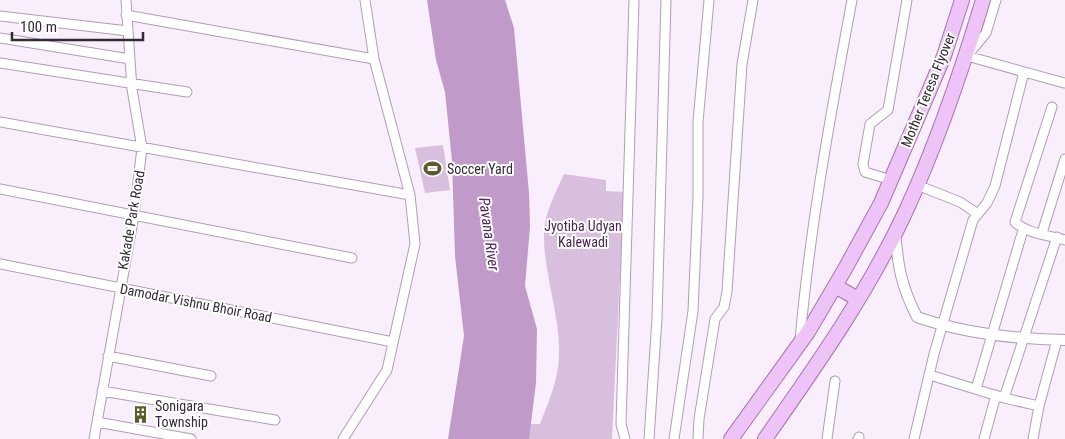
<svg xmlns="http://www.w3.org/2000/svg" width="1065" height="439" viewBox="0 0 1065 439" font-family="'Roboto Condensed',sans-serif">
	<rect width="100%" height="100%" fill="#f9effc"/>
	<!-- green -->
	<path fill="#d8bfde" d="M443,145L450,190L425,193L415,148Z
		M564,174L606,180V191L624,192L612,439H529L530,424H540C549,401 559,378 559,354C560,313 543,273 544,232C545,212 556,192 564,174Z"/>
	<!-- water -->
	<path fill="#c09bc9" d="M427,0H505L514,28L529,193L530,227L525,286L537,329L536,383L529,439H448L464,336L455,256L452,161L445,92L436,60Z"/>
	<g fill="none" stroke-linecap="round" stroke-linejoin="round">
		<defs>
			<path id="minor" d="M996,0L986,33L967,56L1064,83
				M126,15L374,59
				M0,16L128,31
				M0,38L130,59
				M0,63L187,92
				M1052,107L1015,222C1027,234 1049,235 1065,240
				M0,122L410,195
				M891,180L865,172L863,164L870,124L888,110L907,0
				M917,185L960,202L978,214
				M0,189L352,258
				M1042,233L1065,159
				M0,264L393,342
				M800,340C810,226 831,112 852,0
				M108,356L211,376
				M930,375L1004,398L1039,406
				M976,389L1023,230
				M102,391L275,420
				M1004,398L1057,237
				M97,422L191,439
				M94,439L134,215L142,148L132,89L126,0
				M343,439L387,370L415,244L410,195L374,59L365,0
				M625,439L621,424L634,0
				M649,439L657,318L666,0
				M674,439L693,311L698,197V122L709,0
				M698,439L699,419L715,319L724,307L727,292L742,64L753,0
				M827,439L835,381
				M858,439L859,437
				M914,439L934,354L973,220L987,203L995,186L1024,72
				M984,439L996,395
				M1033,439L1039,406L1057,340"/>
			<path id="tertiary" d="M895,232C898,266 901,286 917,317C965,334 1015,339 1065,340"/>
			<path id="primary" d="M835,286L858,299
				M731,439L808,332L845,269L881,203L944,56L962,0
				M765,439C816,366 867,294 905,213C937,144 961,73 983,0"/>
		</defs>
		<!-- minor casing -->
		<use href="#minor" stroke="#b39cb8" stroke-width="11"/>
		<!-- tertiary casing -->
		<use href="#tertiary" stroke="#b39cb8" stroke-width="12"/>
		<!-- primary casing -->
		<use href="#primary" stroke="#a575b1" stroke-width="16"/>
		<!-- minor -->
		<use href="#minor" stroke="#fff" stroke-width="9"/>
		<!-- tertiary -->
		<use href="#tertiary" stroke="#fff" stroke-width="10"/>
		<!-- primary -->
		<use href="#primary" stroke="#eec4f8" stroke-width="14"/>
	</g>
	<!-- icons -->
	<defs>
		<symbol id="stadium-bare" viewBox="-9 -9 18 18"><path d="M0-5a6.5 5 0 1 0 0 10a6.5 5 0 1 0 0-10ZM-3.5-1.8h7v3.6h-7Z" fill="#5b5c29" stroke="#fff" stroke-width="2.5" paint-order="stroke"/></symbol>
		<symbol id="building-bare" viewBox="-9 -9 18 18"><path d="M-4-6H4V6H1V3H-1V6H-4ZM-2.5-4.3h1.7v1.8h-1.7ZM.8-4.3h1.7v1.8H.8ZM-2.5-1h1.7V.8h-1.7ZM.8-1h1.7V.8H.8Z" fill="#5b5c29" stroke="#fff" stroke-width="2.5" paint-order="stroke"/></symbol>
	</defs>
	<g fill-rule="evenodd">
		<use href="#stadium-bare" x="420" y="156" width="25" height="25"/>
		<use href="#building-bare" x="128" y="402" width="25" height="25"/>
	</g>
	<g text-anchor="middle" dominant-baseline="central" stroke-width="4" stroke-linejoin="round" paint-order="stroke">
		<!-- street labels -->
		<g font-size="14" fill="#332a35" stroke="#fff">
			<text transform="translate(928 90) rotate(-68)">Mother Teresa Flyover</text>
			<text transform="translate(131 220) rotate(-80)">Kakade Park Road</text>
			<text transform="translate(196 303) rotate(11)">Damodar Vishnu Bhoir Road</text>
		</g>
		<!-- poi labels -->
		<g font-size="14" fill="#332a35" stroke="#fff" text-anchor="start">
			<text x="447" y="169">Soccer Yard</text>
			<text x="155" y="406">Sonigara<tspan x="155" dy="16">Township</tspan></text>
		</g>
		<!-- park labels -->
		<g font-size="14" fill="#4c1f57" stroke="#fff">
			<text x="583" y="226">Jyotiba Udyan<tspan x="583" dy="16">Kalewadi</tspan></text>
		</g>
		<!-- water labels -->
		<g font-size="15" font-style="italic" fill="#52255d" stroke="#fff">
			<text transform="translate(489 234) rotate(82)">Pavana River</text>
		</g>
	</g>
	<!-- scale -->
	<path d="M12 32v8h131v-8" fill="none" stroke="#332a35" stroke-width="2.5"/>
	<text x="20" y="32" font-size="15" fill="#332a35" stroke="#ffffff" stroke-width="4" paint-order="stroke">100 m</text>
</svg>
